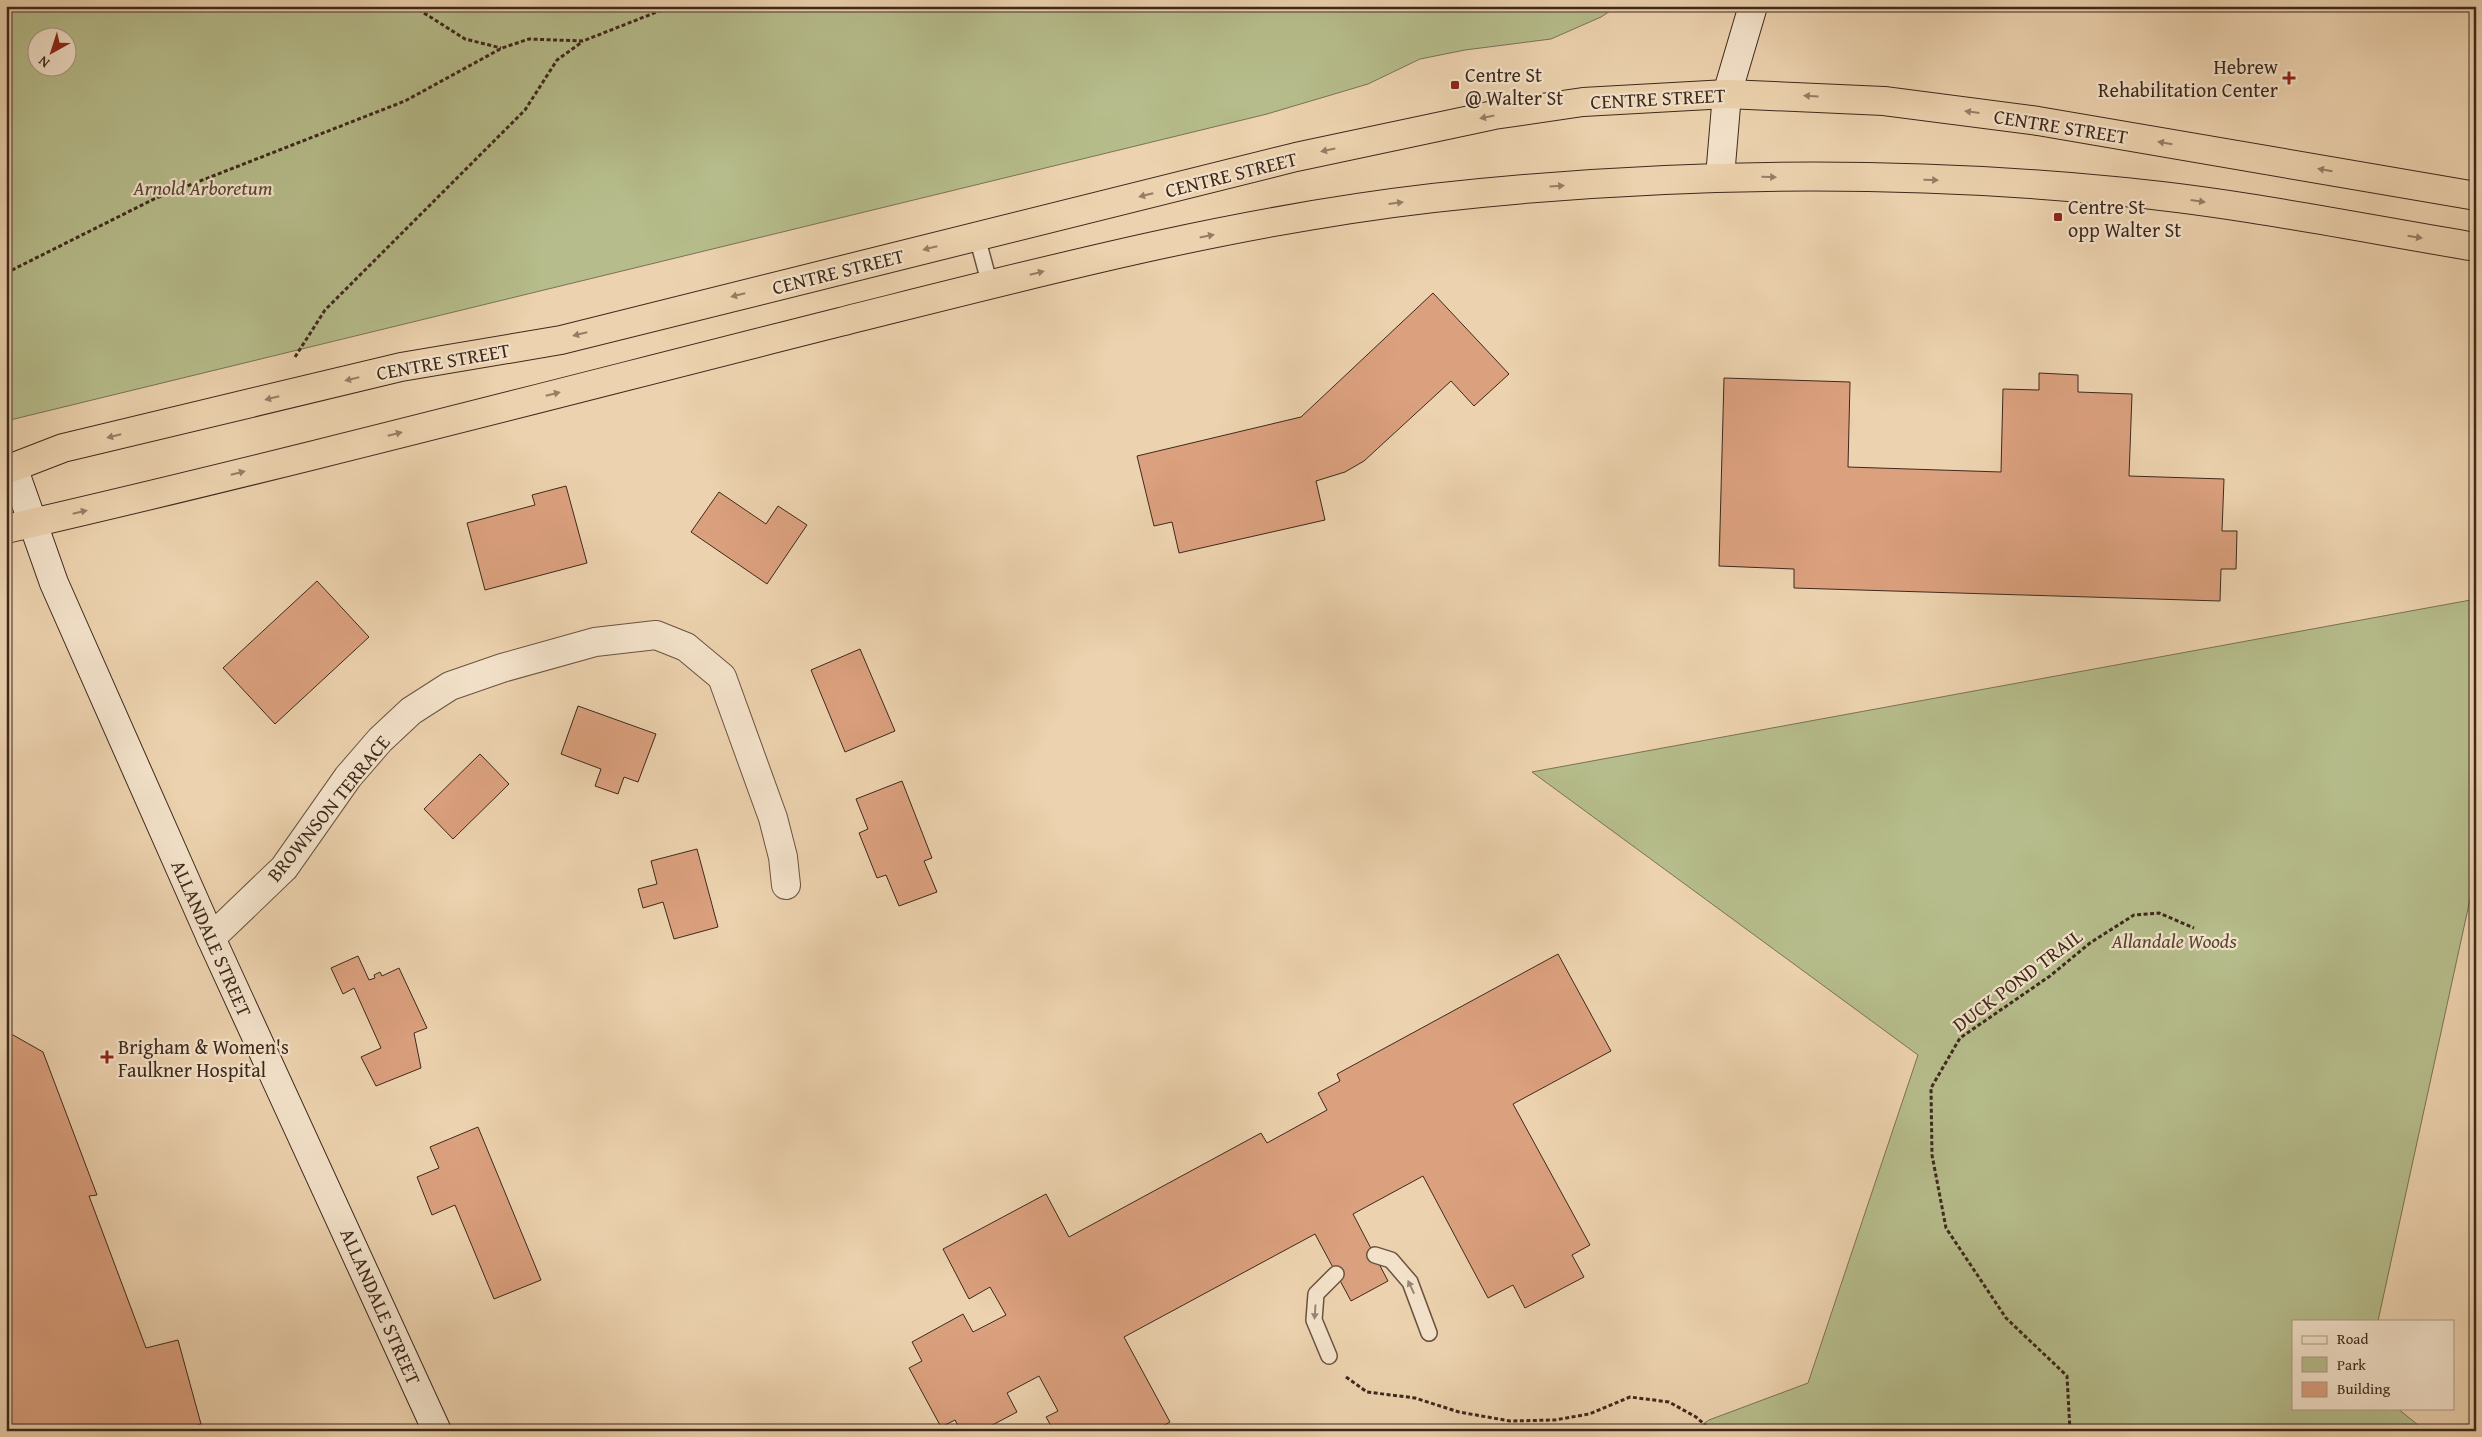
<svg xmlns="http://www.w3.org/2000/svg" width="2482" height="1437" viewBox="0 0 2482 1437" font-family="'Gentium Book Plus',serif">
	<rect width="100%" height="100%" fill="#ecd2ae"/>
	<filter id="stains"><feTurbulence type="fractalNoise" baseFrequency=".004" numOctaves="4"/><feColorMatrix values="0 0 0 0 .2 0 0 0 0 .09 0 0 0 0 .02 0 0 0 .5 -.17"/></filter>
	<radialGradient id="worn" r=".72"><stop offset=".6" stop-color="#630" stop-opacity="0"/><stop offset="1" stop-color="#630" stop-opacity=".3"/></radialGradient>
	<!-- green -->
	<path fill="#b6bc8b" stroke="#7a7254" fill-rule="evenodd" d="M6,6H1618L1601,17L1551,39L1465,50L1420,59L1368,84L1267,114L6,421ZM38,38H68V68H38Z
		M2476,599V872L2378,1321H2293V1408H2397L2418,1425L2439,1431H1693L1709,1420L1808,1383L1918,1055L1532,772Z"/>
	<!-- building -->
	<path fill="#dba07e" stroke="#3e291c" d="M1433,293L1509,374L1474,406L1451,381L1364,461L1345,472L1316,481L1325,520L1179,553L1172,522L1154,526L1137,456L1301,417Z
		M2039,373L2078,375V392L2132,394L2129,476L2224,479L2222,531H2237L2236,569H2221L2220,601L1794,588V569L1719,566L1724,378L1850,382L1848,467L2001,472L2003,389L2039,390Z
		M566,486L587,563L485,590L467,523L535,505L532,495Z
		M719,492L766,524L778,506L807,525L767,584L691,532Z
		M317,581L369,637L275,724L223,668Z
		M860,649L895,731L845,752L811,670Z
		M578,706L656,734L638,782L624,777L618,794L595,786L601,769L561,754Z
		M480,754L509,784L453,839L424,809Z
		M902,781L932,858L924,861L937,892L899,906L886,875L877,878L859,833L868,829L856,799Z
		M697,849L718,927L674,939L663,902L643,908L638,889L657,884L651,861Z
		M1558,954L1611,1051L1513,1104L1590,1245L1572,1255L1584,1277L1525,1308L1513,1285L1488,1298L1423,1176L1353,1214L1388,1281L1351,1301L1315,1234L1124,1337L1170,1422L1154,1431H1054L1046,1417L1058,1411L1039,1376L1007,1393L1017,1412L981,1431H961L955,1420L941,1427L909,1368L922,1361L912,1342L963,1314L973,1332L1006,1315L990,1287L969,1299L943,1249L1046,1194L1069,1237L1261,1133L1267,1143L1327,1110L1318,1093L1340,1081L1337,1074Z
		M358,956L369,980L375,978L374,975L380,972L382,976L399,968L427,1028L414,1033L421,1068L376,1086L361,1057L381,1048L354,988L343,994L331,968Z
		M6,1031L43,1052L97,1195L89,1196L146,1348L178,1340L201,1424L176,1431H6Z
		M478,1127L541,1280L494,1299L455,1205L432,1215L417,1177L439,1168L430,1147Z"/>
	<g fill="none" stroke-linecap="round" stroke-linejoin="round">
		<defs>
			<path id="lane" d="M977,237L990,285
				M1375,1255L1391,1260L1410,1282L1429,1333
				M1329,1356L1314,1320L1316,1294L1336,1274"/>
			<path id="street" d="M211,938L284,868L348,777L380,740L411,711L450,686L502,668L595,642L656,635L686,647L722,677L773,818L783,857L786,885"/>
			<path id="secondary" d="M1720,177L1727,94L1753,6
				M13,467L54,583L211,938L437,1431"/>
			<path id="highway" d="M6,470L63,448L401,367L561,340L1296,157L1494,115L1583,102L1727,94L1884,101L2038,121L2476,196
				M6,529C285,465 562,392 840,322C1036,273 1232,221 1433,198C1658,173 1888,169 2114,191C2235,202 2356,227 2476,247"/>
		</defs>
		<!-- lane casing -->
		<use href="#lane" stroke="#6a5340" stroke-width="18"/>
		<!-- street casing -->
		<use href="#street" stroke="#6a5340" stroke-width="30"/>
		<!-- secondary casing -->
		<use href="#secondary" stroke="#3e291c" stroke-width="30"/>
		<!-- highway casing -->
		<use href="#highway" stroke="#3e291c" stroke-width="30"/>
		<!-- path -->
		<path stroke="#3e291c" stroke-width="3" stroke-dasharray="4 2.5" stroke-linecap="butt" d="M413,6L465,39L501,48
			M6,273L154,199L405,101L502,48L529,39L583,41L672,6
			M295,357L325,310L525,110L557,60L582,42
			M1346,1377L1367,1392L1415,1398L1459,1412L1510,1421L1555,1420L1589,1414L1630,1397L1669,1402L1696,1417L1712,1431
			M2070,1431L2067,1376L2006,1318L1946,1228L1932,1155L1931,1088L1960,1038L2050,976L2090,943L2134,915L2159,913L2194,928"/>
		<!-- lane -->
		<use href="#lane" stroke="#f3e2ca" stroke-width="15"/>
		<!-- street -->
		<use href="#street" stroke="#f3e2ca" stroke-width="28"/>
		<!-- secondary -->
		<use href="#secondary" stroke="#f3e2ca" stroke-width="28"/>
		<!-- highway -->
		<use href="#highway" stroke="#ecd2ae" stroke-width="28"/>
	</g>
	<!-- one-way arrows -->
	<defs><path id="oneway-solid" d="M-6-.8H1V-3.2L6.5 0L1 3.2V.8H-6Z" transform="scale(1.25)"/></defs>
	<g fill="#957e65">
		<use href="#oneway-solid" transform="translate(1811 96) rotate(-176)"/>
		<use href="#oneway-solid" transform="translate(1972 112) rotate(-173)"/>
		<use href="#oneway-solid" transform="translate(1487 117) rotate(169)"/>
		<use href="#oneway-solid" transform="translate(2165 143) rotate(-170)"/>
		<use href="#oneway-solid" transform="translate(1328 150) rotate(168)"/>
		<use href="#oneway-solid" transform="translate(2325 170) rotate(-170)"/>
		<use href="#oneway-solid" transform="translate(1769 177) rotate(1)"/>
		<use href="#oneway-solid" transform="translate(1931 180) rotate(2)"/>
		<use href="#oneway-solid" transform="translate(1557 186) rotate(-4)"/>
		<use href="#oneway-solid" transform="translate(1146 195) rotate(166)"/>
		<use href="#oneway-solid" transform="translate(2198 201) rotate(8)"/>
		<use href="#oneway-solid" transform="translate(1396 203) rotate(-7)"/>
		<use href="#oneway-solid" transform="translate(1207 236) rotate(-11)"/>
		<use href="#oneway-solid" transform="translate(2415 237) rotate(9)"/>
		<use href="#oneway-solid" transform="translate(930 248) rotate(166)"/>
		<use href="#oneway-solid" transform="translate(1037 273) rotate(-14)"/>
		<use href="#oneway-solid" transform="translate(738 295) rotate(166)"/>
		<use href="#oneway-solid" transform="translate(580 334) rotate(166)"/>
		<use href="#oneway-solid" transform="translate(352 379) rotate(167)"/>
		<use href="#oneway-solid" transform="translate(553 394) rotate(-14)"/>
		<use href="#oneway-solid" transform="translate(272 398) rotate(166)"/>
		<use href="#oneway-solid" transform="translate(395 434) rotate(-14)"/>
		<use href="#oneway-solid" transform="translate(114 436) rotate(166)"/>
		<use href="#oneway-solid" transform="translate(238 473) rotate(-14)"/>
		<use href="#oneway-solid" transform="translate(80 512) rotate(-13)"/>
	</g>
	<g fill="#988673">
		<use href="#oneway-solid" transform="translate(1411 1287) rotate(-115)"/>
		<use href="#oneway-solid" transform="translate(1315 1312) rotate(94)"/>
	</g>
	<!-- markers -->
	<g fill="#8f2418" stroke="#f3e2ca" stroke-width="2">
		<path d="M2286.5 70.5h5v5h5v5h-5v5h-5v-5h-5v-5h5z"/>
		<rect x="1450" y="80" width="10" height="10" rx="2.5"/>
		<rect x="2053" y="212" width="10" height="10" rx="2.5"/>
		<path d="M104.5 1049.5h5v5h5v5h-5v5h-5v-5h-5v-5h5z"/>
	</g>
	<g text-anchor="middle" dominant-baseline="central" stroke-width="4.5" stroke-linejoin="round" paint-order="stroke">
		<!-- poi labels -->
		<g font-size="20" fill="#3e291c" stroke="#f3e2ca" text-anchor="start">
			<text x="2278" y="66" text-anchor="end">Hebrew<tspan x="2278" dy="23">Rehabilitation Center</tspan></text>
			<text x="1465" y="74">Centre St<tspan x="1465" dy="23">@ Walter St</tspan></text>
			<text x="2068" y="206">Centre St<tspan x="2068" dy="23">opp Walter St</tspan></text>
			<text x="118" y="1046">Brigham &amp; Women's<tspan x="118" dy="23">Faulkner Hospital</tspan></text>
		</g>
		<!-- street labels -->
		<g font-size="20" fill="#3e291c" stroke="#f3e2ca">
			<text transform="translate(1658 98) rotate(-3)">CENTRE STREET</text>
			<text transform="translate(2061 126) rotate(9)">CENTRE STREET</text>
			<text transform="translate(1231 174) rotate(-14)">CENTRE STREET</text>
			<text transform="translate(838 271) rotate(-14)">CENTRE STREET</text>
			<text transform="translate(443 361) rotate(-10)">CENTRE STREET</text>
			<text transform="translate(328 808) rotate(-51)">BROWNSON TERRACE</text>
			<text transform="translate(212 938) rotate(66)">ALLANDALE STREET</text>
			<text transform="translate(2017 980) rotate(-37)">DUCK POND TRAIL</text>
			<text transform="translate(381 1306) rotate(66)">ALLANDALE STREET</text>
		</g>
		<!-- park labels -->
		<g font-size="20" font-style="italic" fill="#564632" stroke="#f3e2ca">
			<text x="203" y="187">Arnold Arboretum</text>
			<text x="2174" y="940">Allandale Woods</text>
		</g>
	</g>
	<!-- margin -->
	<rect width="2482" height="1437" fill="none" stroke="#ecd2ae" stroke-width="25"/>
	<rect x="8" y="8" width="2467" height="1422" fill="none" stroke="#3e291c" stroke-width="2.5"/>
	<rect x="12" y="12" width="2457" height="1412" fill="none" stroke="#3e291c"/>
	<!-- legend -->
	<rect x="2292" y="1320" width="162" height="90" fill="#f3e2ca" stroke="#ab9884"/>
	<rect x="2302" y="1336" width="25" height="8" fill="#f3e2ca" stroke="#ab9884"/>
	<text x="2337" y="1344" font-size="15" fill="#3e291c">Road</text>
	<rect x="2302" y="1357" width="25" height="15" fill="#b6bc8b" stroke="#ab9884"/>
	<text x="2337" y="1370" font-size="15" fill="#3e291c">Park</text>
	<rect x="2302" y="1382" width="25" height="15" fill="#dba07e" stroke="#ab9884"/>
	<text x="2337" y="1394" font-size="15" fill="#3e291c">Building</text>
	<!-- north arrow -->
	<g transform="translate(52 52) rotate(219)"><circle r="24" fill="#f3e2ca" stroke="#ab9884"/>
	<path d="M0-4L9 19L0 12L-9 19Z" fill="#8f2418"/>
	<text y="-8" font-size="14" font-weight="bold" text-anchor="middle" fill="#3e291c">N</text>
	</g>
	<rect width="100%" height="100%" filter="url(#stains)"/>
	<rect width="100%" height="100%" fill="url(#worn)"/>
</svg>
